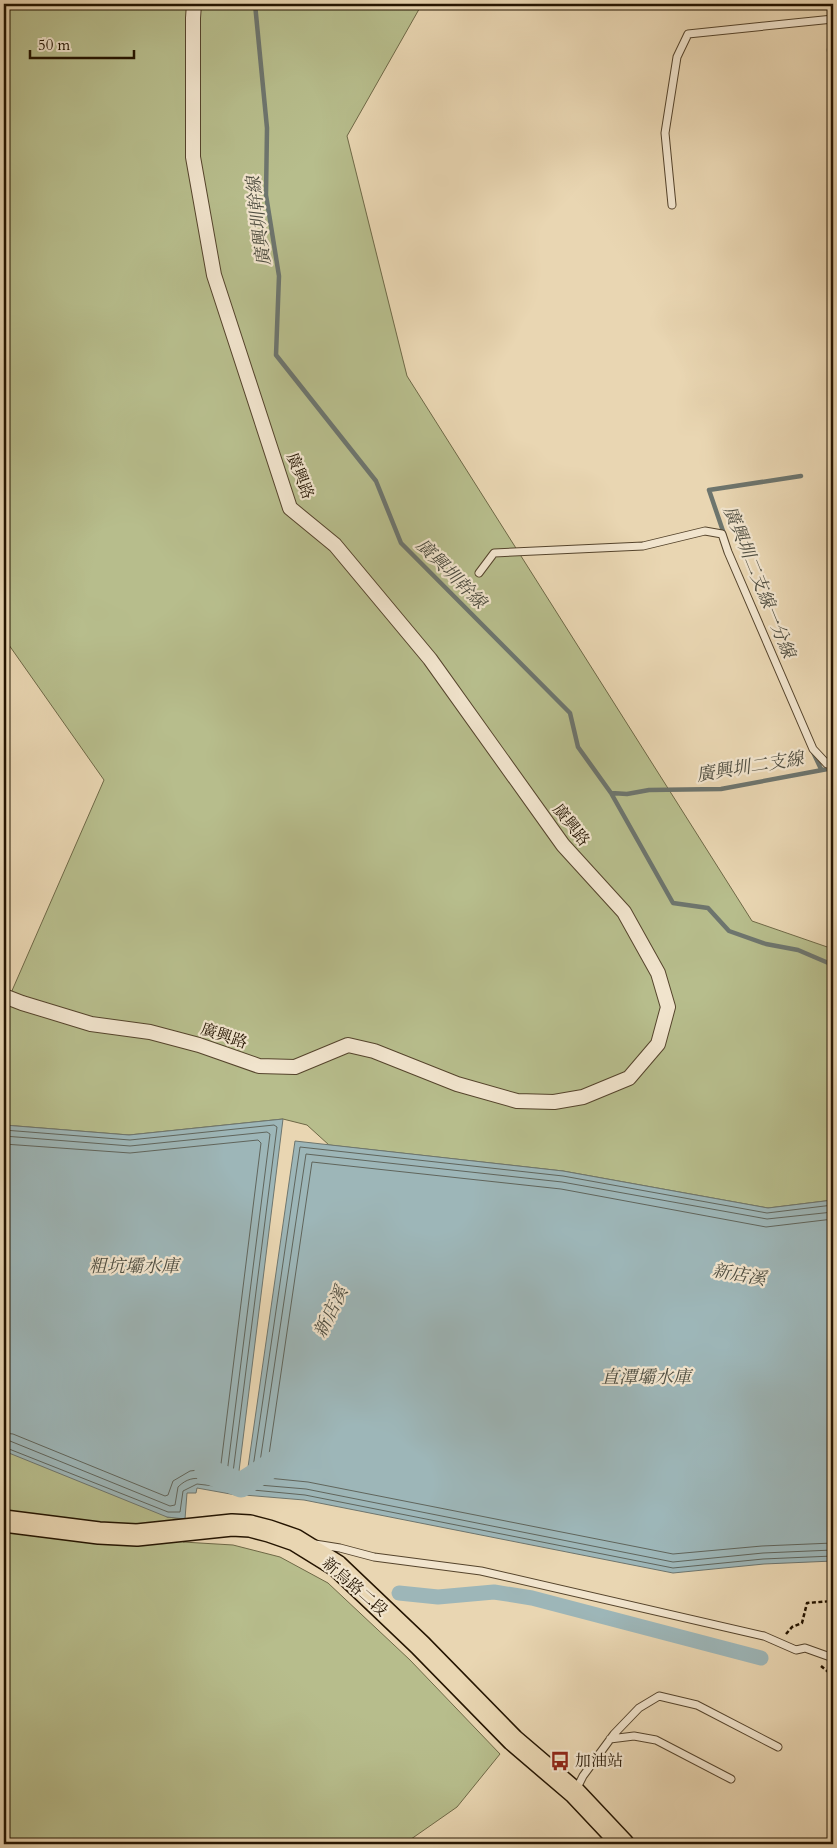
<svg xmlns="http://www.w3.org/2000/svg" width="837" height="1848" viewBox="0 0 837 1848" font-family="Cardo,'Noto Serif TC',serif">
	<rect width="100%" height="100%" fill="#e9d6b2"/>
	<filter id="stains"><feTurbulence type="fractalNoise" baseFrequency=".004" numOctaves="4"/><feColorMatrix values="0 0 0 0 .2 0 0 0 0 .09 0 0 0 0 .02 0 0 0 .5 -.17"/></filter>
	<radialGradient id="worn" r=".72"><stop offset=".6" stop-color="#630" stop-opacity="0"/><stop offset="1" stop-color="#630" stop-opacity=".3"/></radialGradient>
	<!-- green -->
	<path fill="#b7bd8c" stroke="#6e6846" d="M4,4H422L347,136L407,376L752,921L833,949V1200L768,1208L563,1171L329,1145L307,1125L283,1119L129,1135L4,1125V1009L104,780L4,638Z
		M4,1389L167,1517L185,1519L183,1542L233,1545L280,1557L328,1583L410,1660L500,1754L457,1807L404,1844H4Z"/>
	<!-- water -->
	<path fill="#9db6b8" stroke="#6d756e" d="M283,1119L236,1495L197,1488L196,1493H187L185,1519L167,1517L4,1451V1125L129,1135Z
		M295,1141L563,1171L768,1208L833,1200V1561L764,1564L673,1573L304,1500L244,1495Z"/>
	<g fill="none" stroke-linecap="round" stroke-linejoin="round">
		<!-- shore -->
		<path stroke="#60655c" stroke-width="1" d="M4,1130L130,1140L274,1125L277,1127L231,1488L197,1484L183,1491L180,1512H168L4,1447
			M4,1136L130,1146L267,1132L270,1134L226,1481C208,1484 195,1470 178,1487L175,1505L170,1506L10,1441L4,1440
			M4,1144L130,1153L258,1140L261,1143L220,1472L198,1470L190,1471L173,1481L168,1495L165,1496L13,1434L4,1433
			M833,1205L767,1213L563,1176L300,1147L250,1488L253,1490L305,1495L673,1568L763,1559L833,1556
			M833,1212L767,1219L562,1182L306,1154L257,1482L259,1485L306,1489L673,1562L763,1553L833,1550
			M833,1219L766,1227L561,1189L312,1162L266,1475L268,1478L308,1482L673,1554L762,1546L833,1543"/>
		<!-- stream -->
		<path stroke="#6d756e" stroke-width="4.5" d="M255,4L267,128L266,195L279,276L276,355L376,481L401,543L570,713L578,747L611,793L673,903L708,908L729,931L766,944L798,950L833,965
			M833,13L829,50L833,94
			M724,534L709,490L801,476
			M813,752L821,769
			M611,793L627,794L649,790L721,789L833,768"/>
		<!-- canal -->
		<path stroke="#9db6b8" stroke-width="15" d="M399,1593L438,1597L494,1592L532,1598L761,1658"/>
		<!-- river -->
		<path stroke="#9db6b8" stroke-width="25" d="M207,1471L241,1485L275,1463"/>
		<defs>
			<path id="service" d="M672,205L665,133L677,57L688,34L833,19
				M479,573L494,553L643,546L705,531L722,534L728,552L813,749L827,764H833
				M315,1544L340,1548L374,1557L481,1571L764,1636L796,1650L805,1648L833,1658
				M610,1739L634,1736L656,1740L731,1779
				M576,1790L583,1776L614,1734L639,1708L659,1696L697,1705L778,1747"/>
			<path id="minor" d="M4,996L22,1003L91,1024L150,1032L199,1045L259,1066L295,1067L348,1045L374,1051L457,1084L517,1101L554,1102L583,1097L629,1078L658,1044L668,1007L658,973L624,912L563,845L430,659L335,545L290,508L214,275L193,157V18L194,4"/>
			<path id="primary" d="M4,1521L99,1533L137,1535L232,1525L250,1526L269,1531L295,1540L337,1566L420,1645L513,1740L575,1793L623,1844"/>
		</defs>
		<!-- service casing -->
		<use href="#service" stroke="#55442c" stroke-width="9"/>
		<!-- minor casing -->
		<use href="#minor" stroke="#55442c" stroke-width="16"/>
		<!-- primary casing -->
		<use href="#primary" stroke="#241400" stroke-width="24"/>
		<!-- path -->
		<path stroke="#241400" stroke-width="2.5" stroke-dasharray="4 2.5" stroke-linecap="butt" d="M786,1634L792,1627L802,1623L807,1603L833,1601
			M821,1666L833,1676"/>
		<!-- service -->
		<use href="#service" stroke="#f1e4cd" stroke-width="7"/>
		<!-- minor -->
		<use href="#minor" stroke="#f1e4cd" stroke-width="14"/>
		<!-- primary -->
		<use href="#primary" stroke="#e9d6b2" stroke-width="21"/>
	</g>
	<!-- icons -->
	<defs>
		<symbol id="bus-bare" viewBox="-9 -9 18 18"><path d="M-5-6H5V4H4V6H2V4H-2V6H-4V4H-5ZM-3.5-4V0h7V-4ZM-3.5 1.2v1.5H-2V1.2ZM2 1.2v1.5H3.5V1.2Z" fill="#8f2418" stroke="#f1e4cd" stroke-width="2.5" paint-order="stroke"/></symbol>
	</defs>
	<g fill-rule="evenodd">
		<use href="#bus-bare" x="546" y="1747" width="28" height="28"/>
	</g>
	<g text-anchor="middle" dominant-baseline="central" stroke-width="4.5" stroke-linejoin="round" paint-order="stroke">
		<!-- street labels -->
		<g font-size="16" fill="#241400" stroke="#f1e4cd">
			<text transform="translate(300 476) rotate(69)">廣興路</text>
			<text transform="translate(571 825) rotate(52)">廣興路</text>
			<text transform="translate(224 1036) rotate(19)">廣興路</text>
			<text transform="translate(355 1587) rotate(41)">新烏路二段</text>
		</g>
		<!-- poi labels -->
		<g font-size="16" fill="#241400" stroke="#f1e4cd" text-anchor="start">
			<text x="575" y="1761">加油站</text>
		</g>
		<!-- water labels -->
		<g font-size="18" font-style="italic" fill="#4e4d40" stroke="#f1e4cd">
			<text transform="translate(259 221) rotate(-97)">廣興圳幹線</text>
			<text transform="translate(451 574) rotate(45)">廣興圳幹線</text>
			<text transform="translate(759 582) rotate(68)">廣興圳二支線一分線</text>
			<text transform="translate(750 767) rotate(-9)">廣興圳二支線</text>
			<text x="134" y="1266">粗坑壩水庫</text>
			<text transform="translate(739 1275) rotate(10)">新店溪</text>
			<text transform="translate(331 1312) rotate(-64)">新店溪</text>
			<text x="646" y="1377">直潭壩水庫</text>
		</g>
	</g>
	<!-- margin -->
	<rect width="837" height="1848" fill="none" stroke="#e9d6b2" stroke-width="20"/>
	<rect x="5" y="5" width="827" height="1838" fill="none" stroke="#241400" stroke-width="2.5"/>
	<rect x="10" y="10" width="817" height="1828" fill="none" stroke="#241400"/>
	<!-- scale -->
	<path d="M30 50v8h104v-8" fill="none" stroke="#241400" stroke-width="2.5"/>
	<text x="38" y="50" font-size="15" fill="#241400" stroke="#f1e4cd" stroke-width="4" paint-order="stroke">50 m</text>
	<rect width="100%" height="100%" filter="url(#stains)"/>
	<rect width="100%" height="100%" fill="url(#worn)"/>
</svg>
